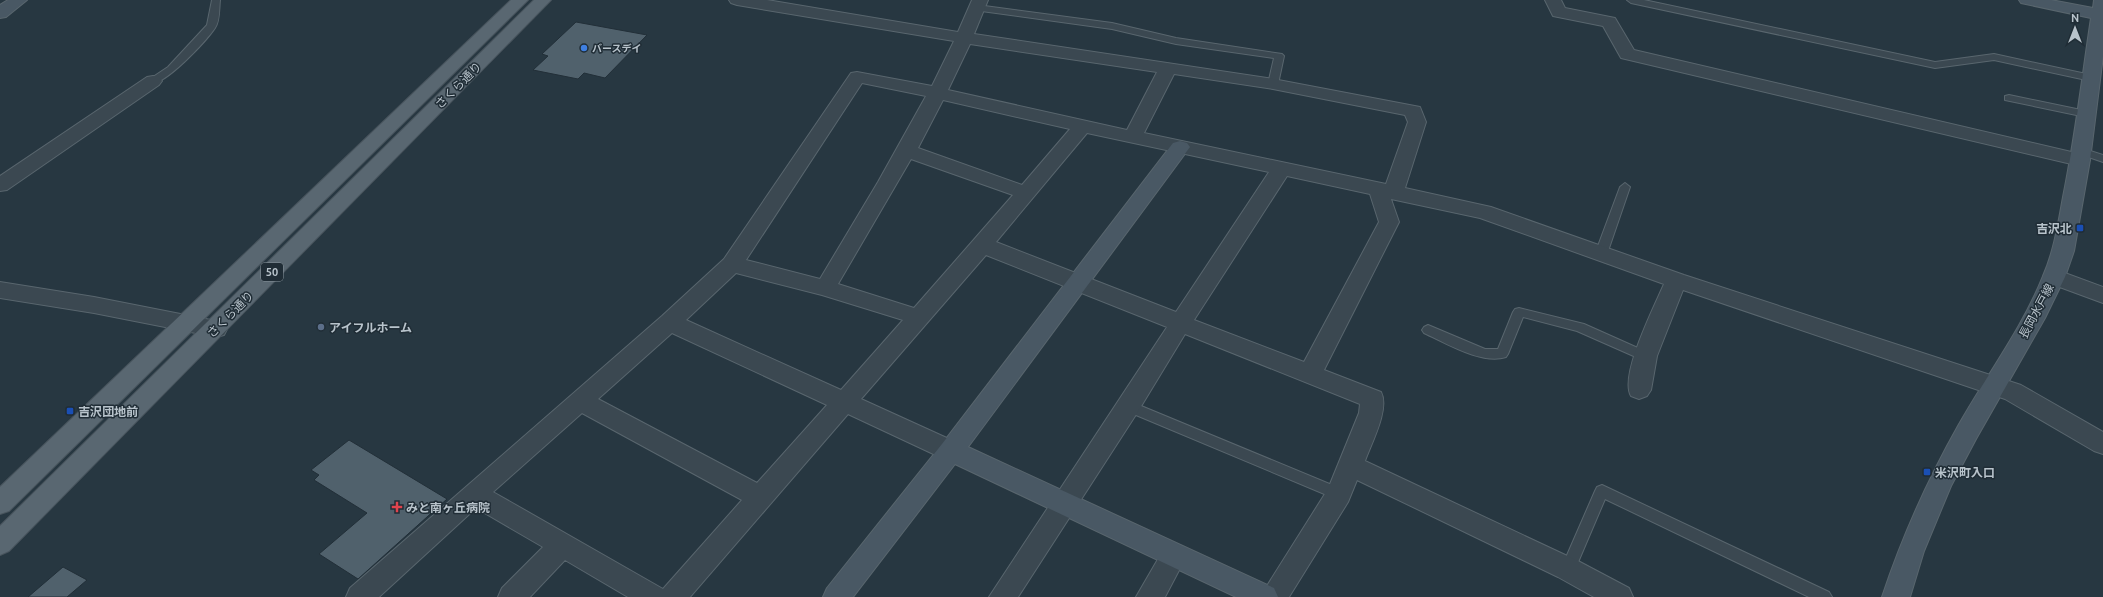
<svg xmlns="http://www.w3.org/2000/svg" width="2103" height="597" viewBox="0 0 2103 597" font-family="Ubuntu,'Noto Sans JP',sans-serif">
	<rect width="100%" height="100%" fill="#273741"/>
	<!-- building -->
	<path fill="#50616c" stroke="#222f38" d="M576,22L647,35L605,78L584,73L578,79L533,70L548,56L542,54Z
		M349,440L447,499L358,579L319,554L367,513L314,480L319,475L311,470Z
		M63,567L87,580L67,597H28Z"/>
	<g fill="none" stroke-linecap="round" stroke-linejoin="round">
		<defs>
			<path id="lane" d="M212,0H220C219,8 220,21 215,28C207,40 164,87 150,83V79L168,67L207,25Z
				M1627,0H1644L1935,62L1994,54L2091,75L2096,78L2091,81L1994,60L1935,68L1631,3Z
				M977,5L1112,23L1176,38L1282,54L1284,56L1278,84L1273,87L1268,84L1274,58L1176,44L1112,29L974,10L972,8Z
				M2009,95L2086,111L2091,114L2086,117L2005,100V96Z
				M2081,148L2103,155V162L2077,153L2076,151Z
				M1625,183L1630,187L1607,254L1601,258L1597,257L1595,254L1620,187Z
				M1519,308L1584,324L1649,353L1651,356L1649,359L1645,361L1577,331L1523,317L1508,354L1506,357C1482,365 1446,343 1424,333L1422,330L1424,327L1428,325L1485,349H1498L1513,312L1515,309Z
				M1129,401L1344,490L1346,494L1344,498L1339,500L1334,498L1124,410L1122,406L1124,402Z
				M1602,485L1829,592L1832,597H1809L1605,499L1573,574L1568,576L1563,574L1561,569L1595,491L1597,487Z"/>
			<path id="street" d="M729,0H767L958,32L972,0H988L974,34L1273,79L1420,107L1426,122L1405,188L1491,207L1684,275L2021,385L2103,432V454L2094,451L2005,399L1683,290L1657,356L1651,390L1647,396L1639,399L1631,396C1619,376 1654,307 1664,284L1480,218L1391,199L1399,222L1324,370L1381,392C1390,409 1371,444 1365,461L1578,561L1629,588L1633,597H1594L1558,577L1357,480L1348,502L1289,597H1260L1328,489L1359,413L1360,404L1185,334L1137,413L1018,597H989L1167,327L986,255L861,399L960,444L963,451L960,458L951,461L942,458L848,414L690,597H628L565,560L530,597H498L502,588L543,547L476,508L379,597H346L350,588L662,316L724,259L851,73L857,72L932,86L954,41L737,5L731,3ZM970,44L1157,72L1127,130L948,90ZM1174,74L1273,89L1405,115L1408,122L1386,184L1144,133ZM862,83L926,96L878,182L820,279L746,260ZM943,100L1070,129L1022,185L918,148ZM1087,133L1269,172L1176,312L996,242ZM911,159L1013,195L914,308L838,284ZM1287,176L1370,194L1379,222L1304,362L1194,320ZM736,273L822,295L903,320L841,390L686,320ZM672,333L827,405L757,483L598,399ZM582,413L742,500L663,589L493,492Z
				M1545,0H1561L1565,8L1615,18L1634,50L2080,154L2087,156L2090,160L2087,164L2080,166L1621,58L1603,26L1553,16Z
				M153,76L159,77L162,81L159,85L7,190L0,191V176L147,77Z
				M2054,269L2103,287V303L2046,282L2043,277L2046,272Z
				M0,282L94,297L216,321L224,323L227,329L224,335L216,337L94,313L0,298Z
				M1174,543L1183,547L1187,555L1165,597H1136L1165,547Z"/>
			<path id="secondary" d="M8,0H27L6,17L0,18V5Z
				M2019,0H2051L2093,8L2094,0H2103V56L2090,160L2074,251L2065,277L2045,318L1976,439L1951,486L1924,551L1910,597H1882C1902,537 1927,481 1958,426C1986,376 2022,329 2043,276C2054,251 2058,224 2063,197C2075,138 2082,78 2091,18L2021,3Z
				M1180,141L1187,143L1190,147L1187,151L968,447L1274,588L1278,597H1236L955,464L853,597H823L827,588L942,444L1173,143Z"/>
			<path id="primary" d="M511,0H528L9,511L0,514V487Z
				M534,0H551L9,551L0,555V526Z"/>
		</defs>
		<!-- lane casing -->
		<use href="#lane" stroke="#59666e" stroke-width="2"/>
		<!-- street casing -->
		<use href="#street" stroke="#59666e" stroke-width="2"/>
		<!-- secondary casing -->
		<use href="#secondary" stroke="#59666e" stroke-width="2"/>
		<!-- primary casing -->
		<use href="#primary" stroke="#48545d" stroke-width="2"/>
		<!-- lane -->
		<use href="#lane" fill="#3b4851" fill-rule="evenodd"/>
		<!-- street -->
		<use href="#street" fill="#3b4851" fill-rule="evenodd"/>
		<!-- secondary -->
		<use href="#secondary" fill="#495864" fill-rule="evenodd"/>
		<!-- primary -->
		<use href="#primary" fill="#596771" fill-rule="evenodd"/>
	</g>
	<!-- markers -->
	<circle fill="#3f7fe0" stroke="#202d36" stroke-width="1.5" cx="584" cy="48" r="4"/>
	<g fill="#1a4fb4" stroke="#202d36" stroke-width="1.5">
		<rect x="2076" y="224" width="8" height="8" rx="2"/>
		<rect x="66" y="407" width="8" height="8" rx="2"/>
		<rect x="1923" y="468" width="8" height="8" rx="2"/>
	</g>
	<circle fill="#5c6f8a" stroke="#202d36" stroke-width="1.5" cx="321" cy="327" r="4"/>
	<path fill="#e0444e" stroke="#202d36" stroke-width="1.5" d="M395 501h4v4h4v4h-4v4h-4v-4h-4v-4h4z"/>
	<g text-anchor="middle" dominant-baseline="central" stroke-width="3" stroke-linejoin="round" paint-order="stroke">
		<!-- far-poi labels -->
		<g font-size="10" font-weight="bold" fill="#b8c3cb" stroke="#202d36" text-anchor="start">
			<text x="592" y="48">バースデイ</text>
		</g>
		<!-- shield labels -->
		<rect fill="#202d36" stroke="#8a969e" stroke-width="1" x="261" y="263" width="22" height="18" rx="3"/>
		<g font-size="11" font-weight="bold" fill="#b8c3cb">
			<text x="272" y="272">50</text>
		</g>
		<!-- street labels -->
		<g font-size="12" fill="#b8c3cb" stroke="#202d36">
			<text transform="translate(458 85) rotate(-45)">さくら通り</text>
			<text transform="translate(2036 311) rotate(-62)">長岡水戸線</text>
			<text transform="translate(230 314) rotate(-45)">さくら通り</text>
		</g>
		<!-- poi labels -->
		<g font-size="12" font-weight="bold" fill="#b8c3cb" stroke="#202d36" text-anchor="start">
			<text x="2072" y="228" text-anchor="end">吉沢北</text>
			<text x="329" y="327">アイフルホーム</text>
			<text x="78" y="411">吉沢団地前</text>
			<text x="1935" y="472">米沢町入口</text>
			<text x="406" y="507">みと南ヶ丘病院</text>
		</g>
	</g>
	<!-- north arrow -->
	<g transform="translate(2075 28)" stroke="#202d36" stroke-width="3" paint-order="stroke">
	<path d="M0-3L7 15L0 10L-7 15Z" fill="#b8c3cb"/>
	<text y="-6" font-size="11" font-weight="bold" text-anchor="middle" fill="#b8c3cb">N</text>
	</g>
</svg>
